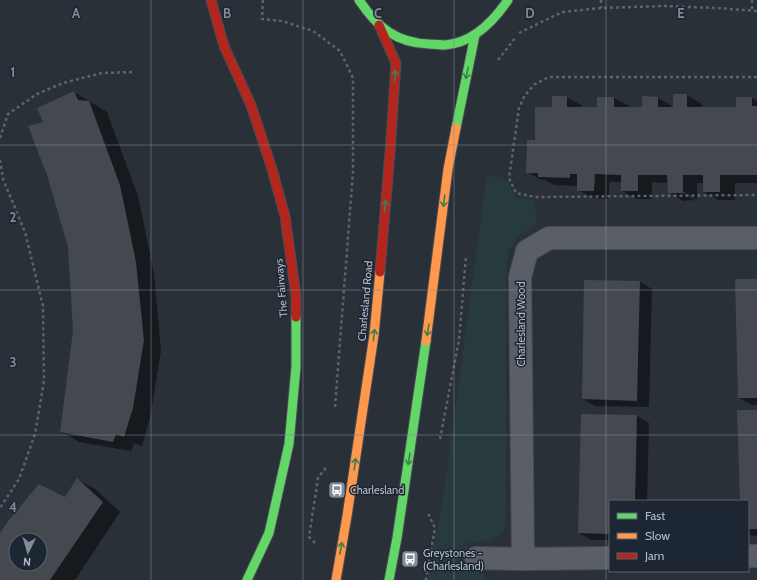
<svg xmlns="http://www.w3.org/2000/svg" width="757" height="580" viewBox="0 0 757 580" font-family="Cabin,sans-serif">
	<rect width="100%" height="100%" fill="#2a3038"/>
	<!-- green -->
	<path fill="#273a3e" d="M487,175L508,181L515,197L535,200L536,224L520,235L508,252L506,280V514L504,532L490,540L467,543V570L483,572L485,580H427L442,506Z"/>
	<!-- shadow -->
	<path fill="#0007" fill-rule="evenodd" d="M74,92L107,112L138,196L154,273L161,351L150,418L142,446L134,443L131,451L79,442L61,431L74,331L69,247L44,123Z
		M674,95H687L702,104V108H737L752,98L757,101V183H735V200H719L704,192V183H697V200L682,191V193L695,200L683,201L669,192V183L652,182V199H637L622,191V182H609V199L593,198L578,190V186L554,185L545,180H542L527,172L536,141L553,108L566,97L581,105V108H598V98H614L629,106V108H643L658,98L674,107Z
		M757,280V405H752L739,398Z
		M640,282L652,289L649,407L595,406L583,399Z
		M757,411V536H753L748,533V501H741Z
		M637,416L649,423L647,501H610V540H591L579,533Z
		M77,479L95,489L120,512L75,580H0V534L65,498ZM16,540H40V564H16Z"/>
	<!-- building -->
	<path fill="#444950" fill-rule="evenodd" d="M74,91L78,100L89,101L120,185L136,262L144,340L133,408L124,437L116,434L113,442L60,432L73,331L68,247L47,175L28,126L43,122L37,108Z
		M673,94H687V107H736V97H752V106H757V175H720V192H703V175H683V193H668L667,175H638V191H621V175L595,174L594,191H577V174H570V178L538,177V173H526L527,140H535V107H552V96H567V107H597V97H614V107H642V96L658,97V107H673Z
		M735,279H757V398H738Z
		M584,280L640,281L637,401L582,399Z
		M737,410H757V529H748V501H740Z
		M581,414L637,415L635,501H610V534L578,533Z
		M77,478L103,502L50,580H0V533L9,520L39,484L65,497ZM16,540H40V564H16Z"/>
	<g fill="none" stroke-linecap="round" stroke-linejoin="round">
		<defs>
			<path id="street" d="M748,556H757
				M476,558L523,559L610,558
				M523,559L520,277L527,251L549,238H757"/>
			<path id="fast" d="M359,0C377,27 396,43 429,44C434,44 440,45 445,45C473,43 493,22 508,0
				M456,128L475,35
				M247,580L269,533L289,444L296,367V317
				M389,580L397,538L426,341"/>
			<path id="slow" d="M426,341L448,169L456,128
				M336,580L347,516L374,335L380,272"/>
			<path id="jam" d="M211,0L224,46L251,105L272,169L285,216L296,296V317
				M379,25L396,63L390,152L380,272"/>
		</defs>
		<!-- street casing -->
		<use href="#street" stroke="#484c53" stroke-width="24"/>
		<!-- fast casing -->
		<use href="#fast" stroke="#484c53" stroke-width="11"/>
		<!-- slow casing -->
		<use href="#slow" stroke="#484c53" stroke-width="11"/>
		<!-- jam casing -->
		<use href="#jam" stroke="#484c53" stroke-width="11"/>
		<!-- path -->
		<path stroke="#5d636a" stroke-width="2.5" stroke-dasharray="3 3" stroke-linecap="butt" d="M263,0L262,19L282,21L313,31L340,51L353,78V172L335,407
			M601,0V8
			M752,0V11
			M519,33L562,12L601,8L664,6L716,8L757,11
			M498,60L516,37
			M757,77H549L535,84L525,95L519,108L509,178L516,193L535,197L757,195
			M0,138L8,114L37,94L63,83L102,73L135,72
			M0,160L3,179L25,232L43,306L44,381L35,434L19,479L0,508
			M440,439L459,340L466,256
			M315,543L309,537L318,478L327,466
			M425,580L426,579L435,528L428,513"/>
		<!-- street -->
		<use href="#street" stroke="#5a5e66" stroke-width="22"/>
		<!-- fast -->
		<use href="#fast" stroke="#63d668" stroke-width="9"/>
		<!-- slow -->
		<use href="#slow" stroke="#ff974d" stroke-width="9"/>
		<!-- jam -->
		<use href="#jam" stroke="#b3261e" stroke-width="9"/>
	</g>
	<!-- one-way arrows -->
	<defs><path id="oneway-shaft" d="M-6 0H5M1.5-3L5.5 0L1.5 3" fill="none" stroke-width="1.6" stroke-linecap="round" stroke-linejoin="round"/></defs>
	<g stroke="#407e4e">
		<use href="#oneway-shaft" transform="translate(467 73) rotate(102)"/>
		<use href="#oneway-shaft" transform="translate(395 76) rotate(-86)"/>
		<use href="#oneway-shaft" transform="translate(444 201) rotate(97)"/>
		<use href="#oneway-shaft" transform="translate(385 206) rotate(-85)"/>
		<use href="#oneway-shaft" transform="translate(428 330) rotate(99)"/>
		<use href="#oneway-shaft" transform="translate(374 335) rotate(-83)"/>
		<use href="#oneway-shaft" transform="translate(409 459) rotate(99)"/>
		<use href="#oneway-shaft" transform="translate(355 464) rotate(-82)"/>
		<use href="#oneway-shaft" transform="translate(341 548) rotate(-80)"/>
	</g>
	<!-- grid -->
	<path fill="none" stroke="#848b96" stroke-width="1" stroke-opacity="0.55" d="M151,0V580M303,0V580M454,0V580M606,0V580M0,145H757M0,290H757M0,435H757"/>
	<!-- icons -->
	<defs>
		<symbol id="bus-square" viewBox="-11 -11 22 22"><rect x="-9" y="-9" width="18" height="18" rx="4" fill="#848b96" stroke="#1d2633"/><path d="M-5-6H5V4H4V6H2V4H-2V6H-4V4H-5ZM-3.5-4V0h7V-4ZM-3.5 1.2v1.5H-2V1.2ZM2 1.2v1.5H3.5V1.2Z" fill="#fff"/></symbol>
	</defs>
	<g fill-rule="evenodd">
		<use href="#bus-square" x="327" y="480" width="20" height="20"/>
		<use href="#bus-square" x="400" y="549" width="20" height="20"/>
	</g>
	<g text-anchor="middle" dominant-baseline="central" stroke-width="3" stroke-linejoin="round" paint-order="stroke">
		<!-- street labels -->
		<g font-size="11" fill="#b4bcc9" stroke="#1d2633">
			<text transform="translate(281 288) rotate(-95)">The Fairways</text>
			<text transform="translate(365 301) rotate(-85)">Charlesland Road</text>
			<text transform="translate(521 324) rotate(-90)">Charlesland Wood</text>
		</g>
		<!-- poi labels -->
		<g font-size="11" fill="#b4bcc9" stroke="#1d2633" text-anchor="start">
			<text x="350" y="490">Charlesland</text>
			<text x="423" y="553">Greystones -<tspan x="423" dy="13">(Charlesland)</tspan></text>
		</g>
	</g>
	<g font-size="13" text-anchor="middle" font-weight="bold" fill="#848b96" stroke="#1d2633" stroke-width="3" stroke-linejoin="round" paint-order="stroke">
		<text x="76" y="18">A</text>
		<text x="227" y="18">B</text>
		<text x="378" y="18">C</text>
		<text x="530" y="18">D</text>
		<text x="681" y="18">E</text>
		<text x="13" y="77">1</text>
		<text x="13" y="222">2</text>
		<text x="13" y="367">3</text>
		<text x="13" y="512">4</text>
	</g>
	<!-- legend -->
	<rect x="609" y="500" width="140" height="72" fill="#1d2633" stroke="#59626f"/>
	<rect x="617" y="513" width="20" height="6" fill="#63d668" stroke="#59626f"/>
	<text x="645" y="520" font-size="12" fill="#b4bcc9">Fast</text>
	<rect x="617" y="533" width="20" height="6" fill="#ff974d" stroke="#59626f"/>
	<text x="645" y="540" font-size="12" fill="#b4bcc9">Slow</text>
	<rect x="617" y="553" width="20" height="6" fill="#b3261e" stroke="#59626f"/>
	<text x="645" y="560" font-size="12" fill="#b4bcc9">Jam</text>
	<!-- north arrow -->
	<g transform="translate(28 552) rotate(185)"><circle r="19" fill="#1d2633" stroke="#59626f"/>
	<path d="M0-3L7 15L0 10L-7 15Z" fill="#848b96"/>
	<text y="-6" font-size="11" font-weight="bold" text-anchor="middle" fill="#b4bcc9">N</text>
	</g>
</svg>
